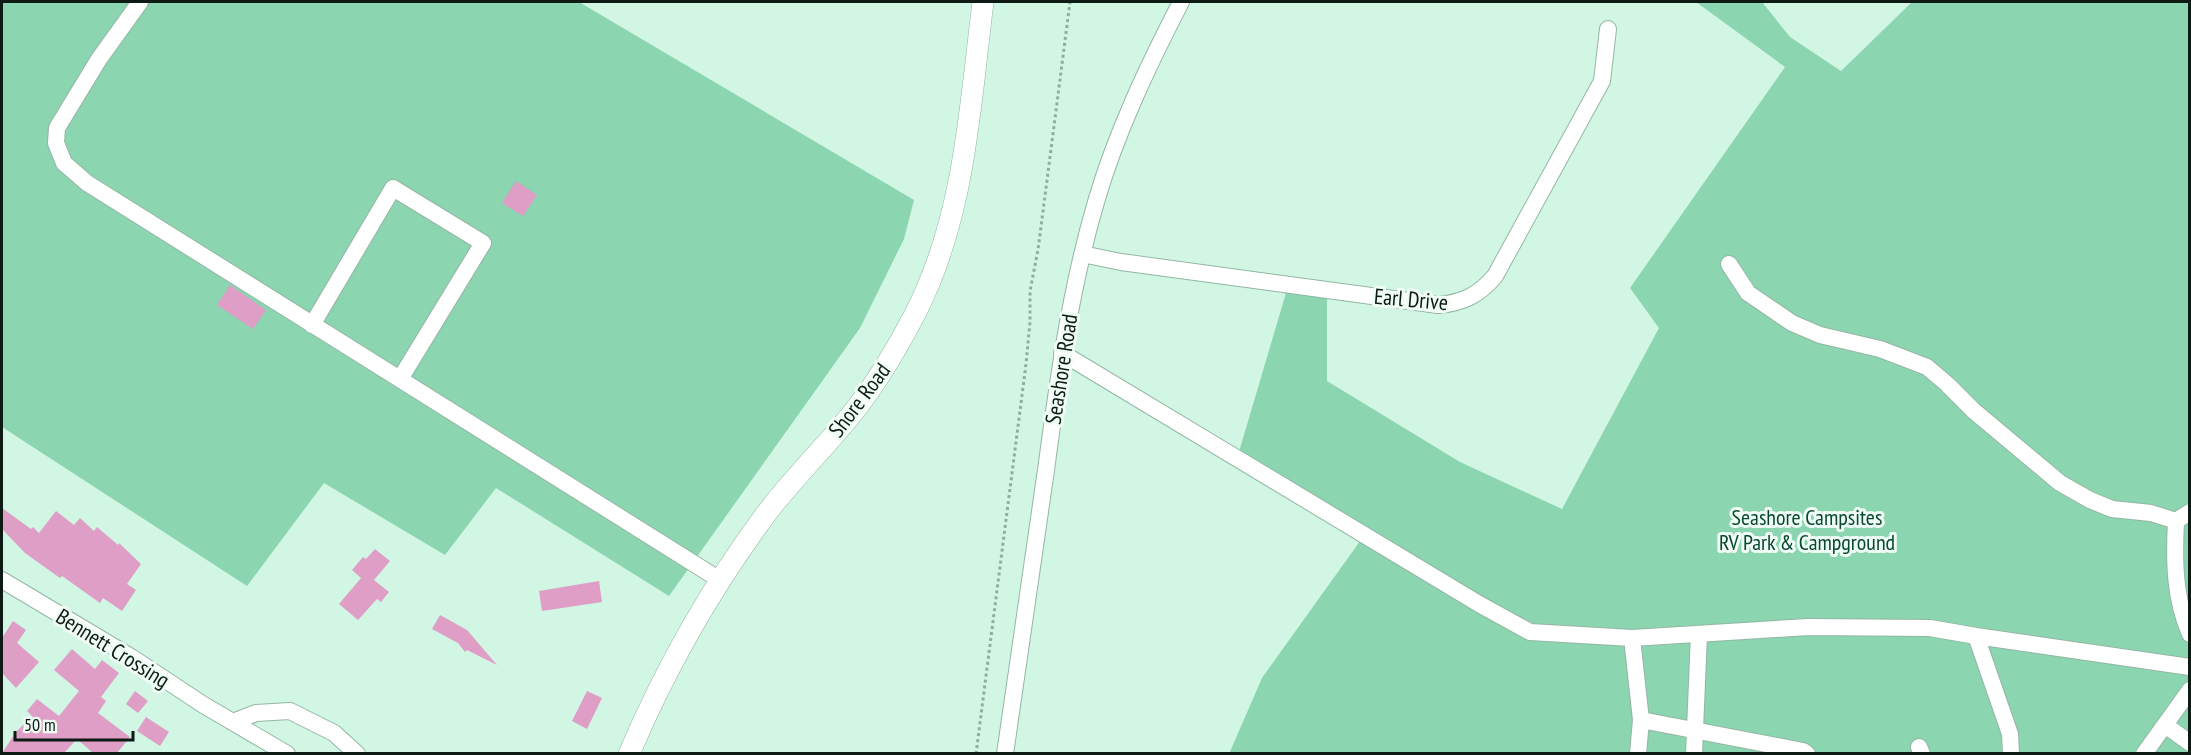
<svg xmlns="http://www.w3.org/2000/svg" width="2191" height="755" viewBox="0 0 2191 755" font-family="'PT Sans Narrow',sans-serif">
	<rect width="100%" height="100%" fill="#d1f6e3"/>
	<!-- green -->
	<path fill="#8cd5b1" d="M2,2H579L914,200L904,239L860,328L669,596L496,488L445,555L324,483L247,586L2,427Z
		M1696,2H1762L1790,37L1841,71L1912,2H2189V753L1229,754L1262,678L1363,537L1236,462L1288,286L1327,292V381L1460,462L1562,509L1659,328L1630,288L1785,67Z"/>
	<!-- building -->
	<path fill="#df9ec6" d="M516,181L537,195L523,216L502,203Z
		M230,285L266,310L253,329L217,305Z
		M2,508L31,529L33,527L39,533L56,511L74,525L80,518L94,531L97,527L118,545L119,543L141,564L127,584L136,590L122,611L103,598L100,603L62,576L60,578L25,553L2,529Z
		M375,549L390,561L374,580L389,592L381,602L377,599L358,620L339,604L361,578L352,570L363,557L366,559Z
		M599,581L602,602L542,611L539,591Z
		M440,615L467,630L497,665L467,650L465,652L458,643L432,629Z
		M13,621L26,630L17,643L39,662L16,688L2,673V638Z
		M72,649L95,669L102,660L119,673L101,697L106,701L98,713L130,737L117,753H93L77,739L64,753H2L16,732L32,716L27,711L37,699L59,716L79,691L54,670Z
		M135,691L148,701L138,713L126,704Z
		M587,691L602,698L587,729L572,721Z
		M146,717L169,732L160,746L137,731Z"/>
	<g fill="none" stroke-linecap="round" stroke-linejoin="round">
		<defs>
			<path id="minor" d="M140,2L99,59L57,128L56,143L64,163L87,183L720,580
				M1082,254L1121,262L1438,305C1463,303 1479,295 1495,276L1602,81L1608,29
				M1729,264L1748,293L1792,323L1820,335L1880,349L1927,367L1947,384L1974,411L2060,483L2090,500L2112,509L2151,513L2176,521
				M312,325L393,188L483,243L400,379
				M1062,353L1479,604L1530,632L1632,638
				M2190,512L2176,521C2174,559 2174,598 2190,634
				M2,580L131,657L202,704L287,754
				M1976,636L2010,734L2011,754
				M1641,720L1803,751L1807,754
				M233,722L256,713L290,711L334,733L357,754
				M2165,725L2190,743
				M1919,747L1922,754
				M1005,754C1019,659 1032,565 1046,470C1058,380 1070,290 1096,202C1116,133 1148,66 1181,2
				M1638,754L1641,720L1632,638L1808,627L1930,628L1976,636L2190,667
				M1694,754L1699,634
				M2144,754L2190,690"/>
			<path id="major" d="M629,754C666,667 712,586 769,510C793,479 821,451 846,421C874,388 897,349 917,310C965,214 970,106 983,2"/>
		</defs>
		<!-- minor casing -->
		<use href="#minor" stroke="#93b6a4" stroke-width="18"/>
		<!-- major casing -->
		<use href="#major" stroke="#93b6a4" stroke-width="22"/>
		<!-- path -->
		<path stroke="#90ad9e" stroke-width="3" stroke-dasharray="3 3" stroke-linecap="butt" d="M976,754L1026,364L1030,322V291L1038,250L1070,2"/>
		<!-- minor -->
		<use href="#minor" stroke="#fff" stroke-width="16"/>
		<!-- major -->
		<use href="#major" stroke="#fff" stroke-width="21"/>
	</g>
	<g text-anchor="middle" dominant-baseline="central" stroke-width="6" stroke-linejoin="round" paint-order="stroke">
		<!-- street labels -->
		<g font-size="22" fill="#0d1b14" stroke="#effdf5">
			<text transform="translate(1411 299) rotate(5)">Earl Drive</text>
			<text transform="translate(1061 369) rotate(-81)">Seashore Road</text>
			<text transform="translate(859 400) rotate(-53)">Shore Road</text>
			<text transform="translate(113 648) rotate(32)">Bennett Crossing</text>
		</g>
		<!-- park labels -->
		<g font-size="22" fill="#084831" stroke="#effdf5">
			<text x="1807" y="517">Seashore Campsites<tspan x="1807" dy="25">RV Park &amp; Campground</tspan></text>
		</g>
	</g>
	<!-- border -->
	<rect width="2191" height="755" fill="none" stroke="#0d1b14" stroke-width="6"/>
	<!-- scale -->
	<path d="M15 731v9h118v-9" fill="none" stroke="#0d1b14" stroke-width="3"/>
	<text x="24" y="731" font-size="18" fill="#0d1b14" stroke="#effdf5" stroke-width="4.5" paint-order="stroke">50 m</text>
</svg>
